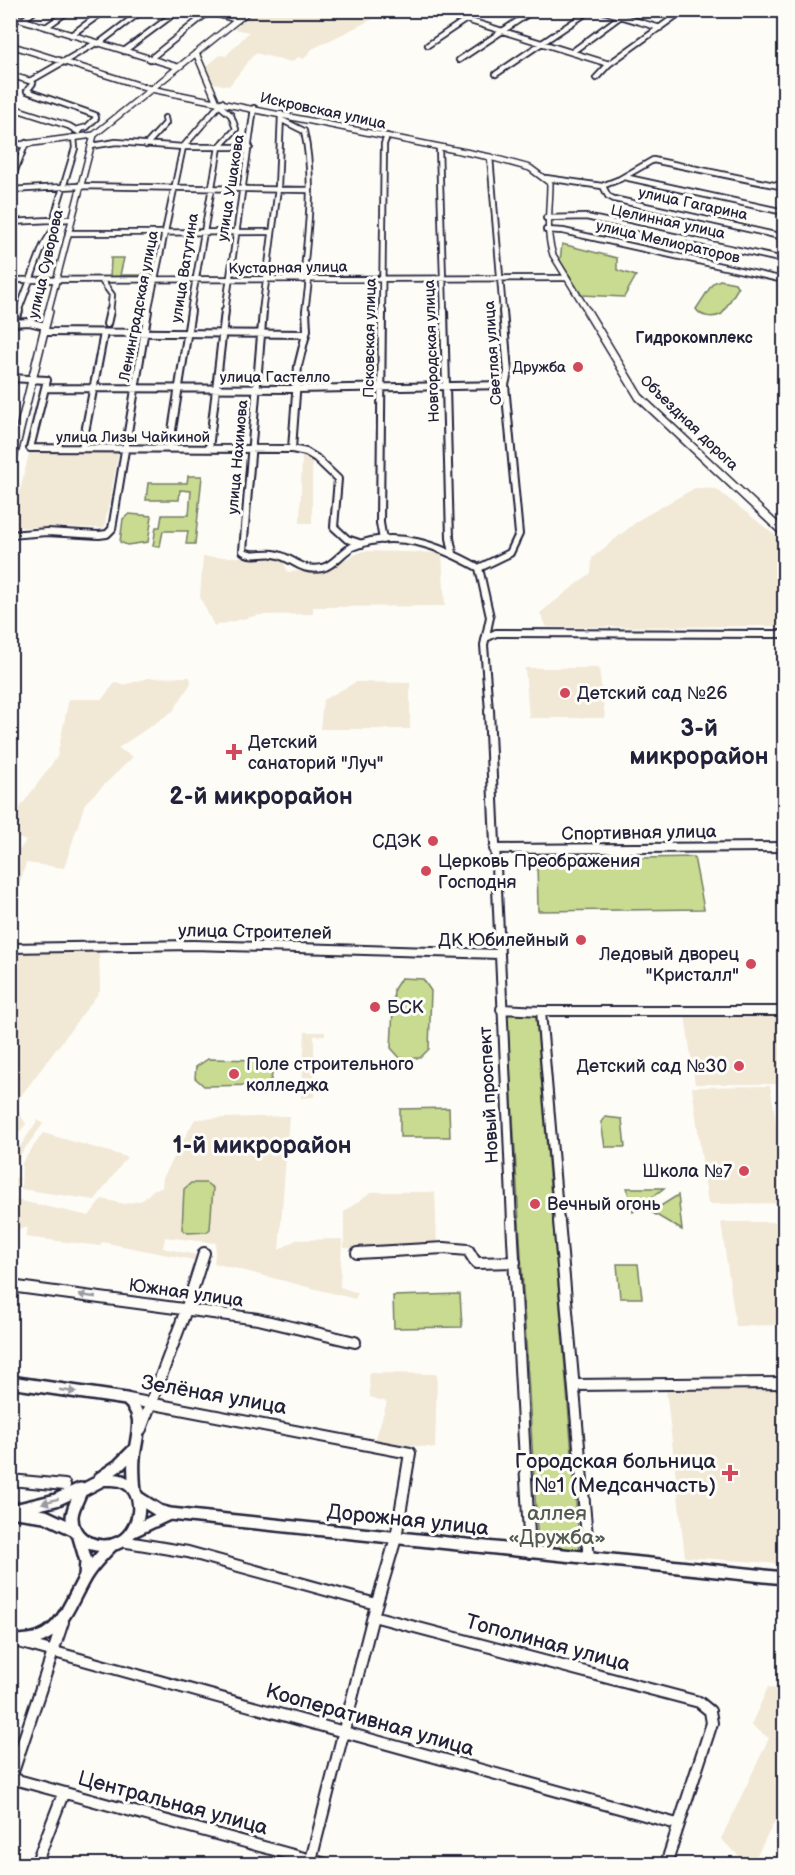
<svg xmlns="http://www.w3.org/2000/svg" width="795" height="1875" viewBox="0 0 795 1875" font-family="'Balsamiq Sans',sans-serif">
	<rect width="100%" height="100%" fill="#fdfcf7"/>
	<filter id="ink" filterUnits="userSpaceOnUse"><feTurbulence type="fractalNoise" baseFrequency=".0167" numOctaves="2"/><feDisplacementMap in="SourceGraphic" scale="12" xChannelSelector="R" yChannelSelector="G"/><feConvolveMatrix kernelMatrix="1 2 1 2 8 2 1 2 1" color-interpolation-filters="sRGB"/></filter>
	<g filter="url(#ink)">
		<!-- built -->
		<path fill="#f1e8d6" d="M257,10H389V11L312,49L304,59L298,57L292,62L255,53L229,86L213,83L206,67L220,55L226,56L249,32L234,29Z
			M30,450L119,451L104,528L11,527Z
			M302,457L312,458V523H300Z
			M695,488L716,489L784,542V626L547,627L540,613L591,573L592,558L640,519Z
			M363,551L442,553L445,606L313,607V614L259,615L214,626L200,597L203,557H283L287,572L325,569Z
			M525,668H599L605,718H529Z
			M190,677L191,683L173,711L118,748L133,757L85,803L64,868L26,863L18,889H11V861L26,841L11,835V820L57,757L69,699H102L115,683L124,685L148,678Z
			M356,682L410,683V729H320L323,700Z
			M99,950L100,991L14,1105L26,1124L11,1142V953Z
			M685,1015H779L784,1048V1084H695Z
			M305,1032H325V1035L314,1036V1097L301,1098Z
			M770,1086L779,1139H784V1203L708,1204L692,1087Z
			M289,1116L279,1250L296,1240L342,1239L340,1287L358,1293L355,1299L214,1263L216,1243L165,1237L163,1248L196,1255L194,1260L102,1242L100,1246L25,1237L28,1228L11,1229V1199L89,1216L102,1199L125,1204L143,1200L154,1189L162,1188L163,1178L195,1119Z
			M38,1120L43,1124L15,1162L11,1177L20,1178L18,1186L11,1187V1160Z
			M43,1133L127,1157L95,1200L21,1189L22,1163Z
			M371,1192H435L437,1248H344V1212Z
			M721,1222H784V1325L736,1326Z
			M369,1373L437,1374L435,1448L375,1441L387,1402L370,1397Z
			M784,1388V1564L685,1557L666,1389Z
			M784,1669V1804L752,1864H748L721,1839L769,1738L751,1725L768,1687L775,1689Z"/>
		<!-- green -->
		<path fill="#c8db90" stroke="#757e66" stroke-width="1.5" d="M562,244L617,258V270L636,276L624,297L581,295L560,261Z
			M147,257H156L152,280L110,279L111,258H124L120,275H143Z
			M720,280L735,283L738,288L722,314C713,319 701,317 696,309L713,283Z
			M188,476H202L195,544H186L188,531H163L160,546H153L156,527H160L162,515H189L191,491L180,490L179,500H146L148,483H187Z
			M129,514L152,516L148,542L127,545L120,542L123,519Z
			M694,857L704,909L538,911L537,860Z
			M401,978L423,979L431,991L429,1049L420,1058H400L391,1048L394,989Z
			M507,1014L536,1015L580,1551L538,1547Z
			M208,1059L266,1060L273,1070L271,1079L265,1085L204,1086L195,1078L196,1067Z
			M449,1108L450,1137H400V1109Z
			M605,1117L622,1119L625,1147H605L601,1122Z
			M191,1183H206L213,1188L210,1229L207,1232L188,1233L182,1229L184,1189Z
			M627,1188H664L633,1212Z
			M678,1195L682,1230L651,1212Z
			M617,1264H638L642,1298H620Z
			M460,1294L462,1327L394,1328L393,1296Z"/>
		<g fill="none" stroke-linecap="round" stroke-linejoin="round">
			<defs>
				<path id="minor-far3" d="M202,10L238,20
					M600,10L660,28
					M10,16L178,67
					M454,16L609,64
					M23,20L36,10
					M46,27L70,10
					M71,35L106,10
					M98,44L143,10
					M10,45L151,89
					M428,45L480,10
					M124,51L179,10
					M572,52L629,10
					M150,59L211,10
					M459,60L534,10
					M496,74L591,10
					M10,75L30,81
					M596,78L609,64L684,10
					M30,81L33,83L27,91L95,115L96,118L87,127L76,130
					M30,81L96,43
					M10,107L69,126L79,132
					M282,120L304,131C315,180 308,231 303,280
					M10,138L18,144
					M146,145L166,123L165,118
					M91,146L116,142L183,147H250
					M439,147L444,312
					M490,157L503,312
					M624,177L784,212
					M546,178L602,186L620,179L653,160L784,187
					M10,183L26,143
					M603,186L608,196L614,199L784,237
					M10,190L79,186L308,190
					M546,218L586,217L784,260
					M10,222L71,219
					M546,230L563,231L784,280
					M68,233L272,232
					M10,280L567,278
					M102,281L112,295L110,312
					M18,312L43,246L58,222L55,214L75,148L74,137
					M148,312L183,147L222,102
					M190,312L219,147L236,129L231,115L219,105
					M225,312L254,108
					M262,312L278,188L281,114
					M305,312L309,280
					M382,312L384,144L387,136"/>
				<path id="minor-far2" d="M263,311L243,551C252,558 264,552 274,554C293,557 299,572 322,568C333,566 342,552 352,547C396,528 440,546 479,568L490,617L484,645L489,711
					M382,311L380,523L383,540
					M444,311L450,538L453,553
					M11,323L29,322L45,326
					M107,324L110,311
					M10,327L19,311
					M44,332L306,334
					M10,378L47,380L30,448L292,449L306,452L316,458L338,479L334,527L347,539L362,544
					M45,388L297,389L505,385
					M82,448L104,333
					M169,449L191,311
					M209,449L225,311
					M292,449L298,366L307,330L306,311
					M10,535L47,532L99,535L107,534L112,529L148,311
					M479,568L510,553L519,534L505,385L508,372L503,311
					M488,637L496,633L784,634"/>
				<path id="minor-far1" d="M489,710L512,1222
					M494,849L784,847
					M10,948L193,945L499,954
					M501,1009L541,1011L559,1222
					M541,1011H784"/>
				<path id="minor" d="M512,1221L530,1553
					M559,1221L589,1559
					M357,1253L444,1248L468,1250L476,1263L515,1262
					M10,1286L258,1319L355,1342
					M574,1385L784,1383
					M128,1399L410,1453L396,1538L373,1616L311,1860
					M141,1429L186,1310L204,1253
					M10,1480L65,1485
					M121,1541L188,1552L376,1604
					M373,1616L699,1702L710,1711L712,1723L666,1864
					M22,1643L677,1824
					M10,1778L326,1864
					M11,1778L63,1622
					M36,1864L63,1794"/>
				<path id="major-far2" d="M196,53L216,100
					M151,89L490,157L530,168L550,183C550,208 545,231 553,255L588,312
					M94,135L250,10
					M10,146L94,135
					M48,312L94,135"/>
				<path id="major-far1" d="M587,311L639,397L784,533
					M10,470L49,311"/>
				<path id="major" d="M10,1382L126,1399C147,1415 136,1435 134,1458C133,1469 134,1481 135,1492
					M100,1478L119,1465L135,1449
					M104,1479C110,1480 117,1479 122,1481C148,1491 141,1531 120,1542C100,1552 72,1542 72,1517C72,1509 78,1499 81,1491Z
					M137,1497L159,1511L170,1514L784,1578
					M10,1511L56,1500L80,1489
					M16,1512L45,1516L75,1530
					M133,1531L169,1514
					M79,1537L86,1561L85,1576
					M10,1640C58,1646 65,1612 85,1577C92,1565 102,1555 112,1545"/>
			</defs>
			<!-- minor-far3 casing -->
			<use href="#minor-far3" stroke="#22223b" stroke-width="8"/>
			<!-- minor-far2 casing -->
			<use href="#minor-far2" stroke="#22223b" stroke-width="10"/>
			<!-- minor-far1 casing -->
			<use href="#minor-far1" stroke="#22223b" stroke-width="12"/>
			<!-- minor casing -->
			<use href="#minor" stroke="#22223b" stroke-width="14"/>
			<!-- major-far2 casing -->
			<use href="#major-far2" stroke="#22223b" stroke-width="8"/>
			<!-- major-far1 casing -->
			<use href="#major-far1" stroke="#22223b" stroke-width="10"/>
			<!-- major casing -->
			<use href="#major" stroke="#22223b" stroke-width="16"/>
			<!-- minor-far3 -->
			<use href="#minor-far3" stroke="#fdfcf7" stroke-width="4.5"/>
			<!-- minor-far2 -->
			<use href="#minor-far2" stroke="#fdfcf7" stroke-width="6"/>
			<!-- minor-far1 -->
			<use href="#minor-far1" stroke="#fdfcf7" stroke-width="8"/>
			<!-- minor -->
			<use href="#minor" stroke="#fdfcf7" stroke-width="10"/>
			<!-- major-far2 -->
			<use href="#major-far2" stroke="#fdfcf7" stroke-width="5"/>
			<!-- major-far1 -->
			<use href="#major-far1" stroke="#fdfcf7" stroke-width="7"/>
			<!-- major -->
			<use href="#major" stroke="#fdfcf7" stroke-width="11"/>
		</g>
		<!-- one-way arrows -->
		<defs><path id="oneway-solid" d="M-6-.8H1V-3.2L6.5 0L1 3.2V.8H-6Z" transform="scale(1.5)"/></defs>
		<g fill="#9a9aa2">
			<use href="#oneway-solid" transform="translate(87 1296) rotate(-172)"/>
			<use href="#oneway-solid" transform="translate(68 1391) rotate(8)"/>
			<use href="#oneway-solid" transform="translate(50 1501) rotate(165)"/>
		</g>
	</g>
	<!-- markers -->
	<g fill="#d1495b" stroke="#fdfcf7" stroke-width="2">
		<circle cx="578" cy="367" r="6"/>
		<circle cx="565" cy="693" r="6"/>
		<path d="M231 743h6v6h6v6h-6v6h-6v-6h-6v-6h6z"/>
		<circle cx="433" cy="841" r="6"/>
		<circle cx="426" cy="871" r="6"/>
		<circle cx="581" cy="940" r="6"/>
		<circle cx="751" cy="964" r="6"/>
		<circle cx="375" cy="1007" r="6"/>
		<circle cx="739" cy="1066" r="6"/>
		<circle cx="234" cy="1074" r="6"/>
		<circle cx="744" cy="1171" r="6"/>
		<circle cx="535" cy="1204" r="6"/>
		<path d="M727 1464h6v6h6v6h-6v6h-6v-6h-6v-6h6z"/>
	</g>
	<g text-anchor="middle" dominant-baseline="central" stroke-width="6" stroke-linejoin="round" paint-order="stroke">
		<!-- far-street labels -->
		<g font-size="15" fill="#22223b" stroke="#fdfcf7">
			<text transform="translate(323 111) rotate(12)">Искровская улица</text>
			<text transform="translate(231 188) rotate(-81)">улица Ушакова</text>
			<text transform="translate(693 204) rotate(12)">улица Гагарина</text>
			<text transform="translate(668 222) rotate(12)">Целинная улица</text>
			<text transform="translate(668 242) rotate(13)">улица Мелиораторов</text>
			<text transform="translate(46 264) rotate(-77)">улица Суворова</text>
			<text transform="translate(185 268) rotate(-81)">улица Ватутина</text>
			<text transform="translate(288 268) rotate(-1)">Кустарная улица</text>
			<text transform="translate(139 306) rotate(-79)">Ленинградская улица</text>
			<text transform="translate(370 338) rotate(-89)">Псковская улица</text>
			<text transform="translate(432 351) rotate(-92)">Новгородская улица</text>
			<text transform="translate(493 353) rotate(-94)">Светлая улица</text>
			<text x="275" y="377">улица Гастелло</text>
			<text transform="translate(689 423) rotate(44)">Объездная дорога</text>
			<text x="133" y="437">улица Лизы Чайкиной</text>
			<text transform="translate(238 457) rotate(-85)">улица Нахимова</text>
		</g>
		<!-- far-poi labels -->
		<g font-size="15" fill="#22223b" stroke="#fdfcf7" text-anchor="end">
			<text x="566" y="367">Дружба</text>
		</g>
		<!-- far-neighbourhood labels -->
		<g font-size="16" font-weight="bold" fill="#22223b" stroke="#fdfcf7">
			<text x="694" y="338">Гидрокомплекс</text>
		</g>
		<!-- poi labels -->
		<g font-size="18" fill="#22223b" stroke="#fdfcf7" text-anchor="start">
			<text x="577" y="693">Детский сад №26</text>
			<text x="248" y="742">Детский<tspan x="248" dy="21">санаторий "Луч"</tspan></text>
			<text x="421" y="841" text-anchor="end">СДЭК</text>
			<text x="438" y="861">Церковь Преображения<tspan x="438" dy="21">Господня</tspan></text>
			<text x="569" y="940" text-anchor="end">ДК Юбилейный</text>
			<text x="739" y="954" text-anchor="end">Ледовый дворец<tspan x="739" dy="21">"Кристалл"</tspan></text>
			<text x="387" y="1007">БСК</text>
			<text x="246" y="1064">Поле строительного<tspan x="246" dy="21">колледжа</tspan></text>
			<text x="727" y="1066" text-anchor="end">Детский сад №30</text>
			<text x="732" y="1171" text-anchor="end">Школа №7</text>
			<text x="547" y="1204">Вечный огонь</text>
		</g>
		<!-- street labels -->
		<g font-size="18" fill="#22223b" stroke="#fdfcf7">
			<text transform="translate(639 833) rotate(-1)">Спортивная улица</text>
			<text transform="translate(255 932) rotate(1)">улица Строителей</text>
			<text transform="translate(489 1095) rotate(-93)">Новый проспект</text>
			<text transform="translate(186 1293) rotate(8)">Южная улица</text>
		</g>
		<!-- near-street labels -->
		<g font-size="21" fill="#22223b" stroke="#fdfcf7">
			<text transform="translate(214 1395) rotate(10)">Зелёная улица</text>
			<text transform="translate(408 1520) rotate(6)">Дорожная улица</text>
			<text transform="translate(548 1643) rotate(15)">Тополиная улица</text>
			<text transform="translate(370 1720) rotate(16)">Кооперативная улица</text>
			<text transform="translate(173 1803) rotate(15)">Центральная улица</text>
		</g>
		<!-- near-poi labels -->
		<g font-size="21" fill="#22223b" stroke="#fdfcf7" text-anchor="end">
			<text x="716" y="1461">Городская больница<tspan x="716" dy="24">№1 (Медсанчасть)</tspan></text>
		</g>
		<!-- near-park labels -->
		<g font-size="21" fill="#545a54" stroke="#fdfcf7">
			<text x="557" y="1513">аллея<tspan x="557" dy="24">«Дружба»</tspan></text>
		</g>
		<!-- district labels -->
		<g font-size="24" font-weight="bold" fill="#22223b" stroke="#fdfcf7">
			<text x="699" y="728">3-й<tspan x="699" dy="28">микрорайон</tspan></text>
			<text x="261" y="796">2-й микрорайон</text>
			<text x="262" y="1145">1-й микрорайон</text>
		</g>
	</g>
	<!-- margin -->
	<rect width="795" height="1875" fill="none" stroke="#fdfcf7" stroke-width="36"/>
	<rect x="18" y="18" width="759" height="1839" fill="none" stroke="#22223b" stroke-width="2" filter="url(#ink)"/>
</svg>
